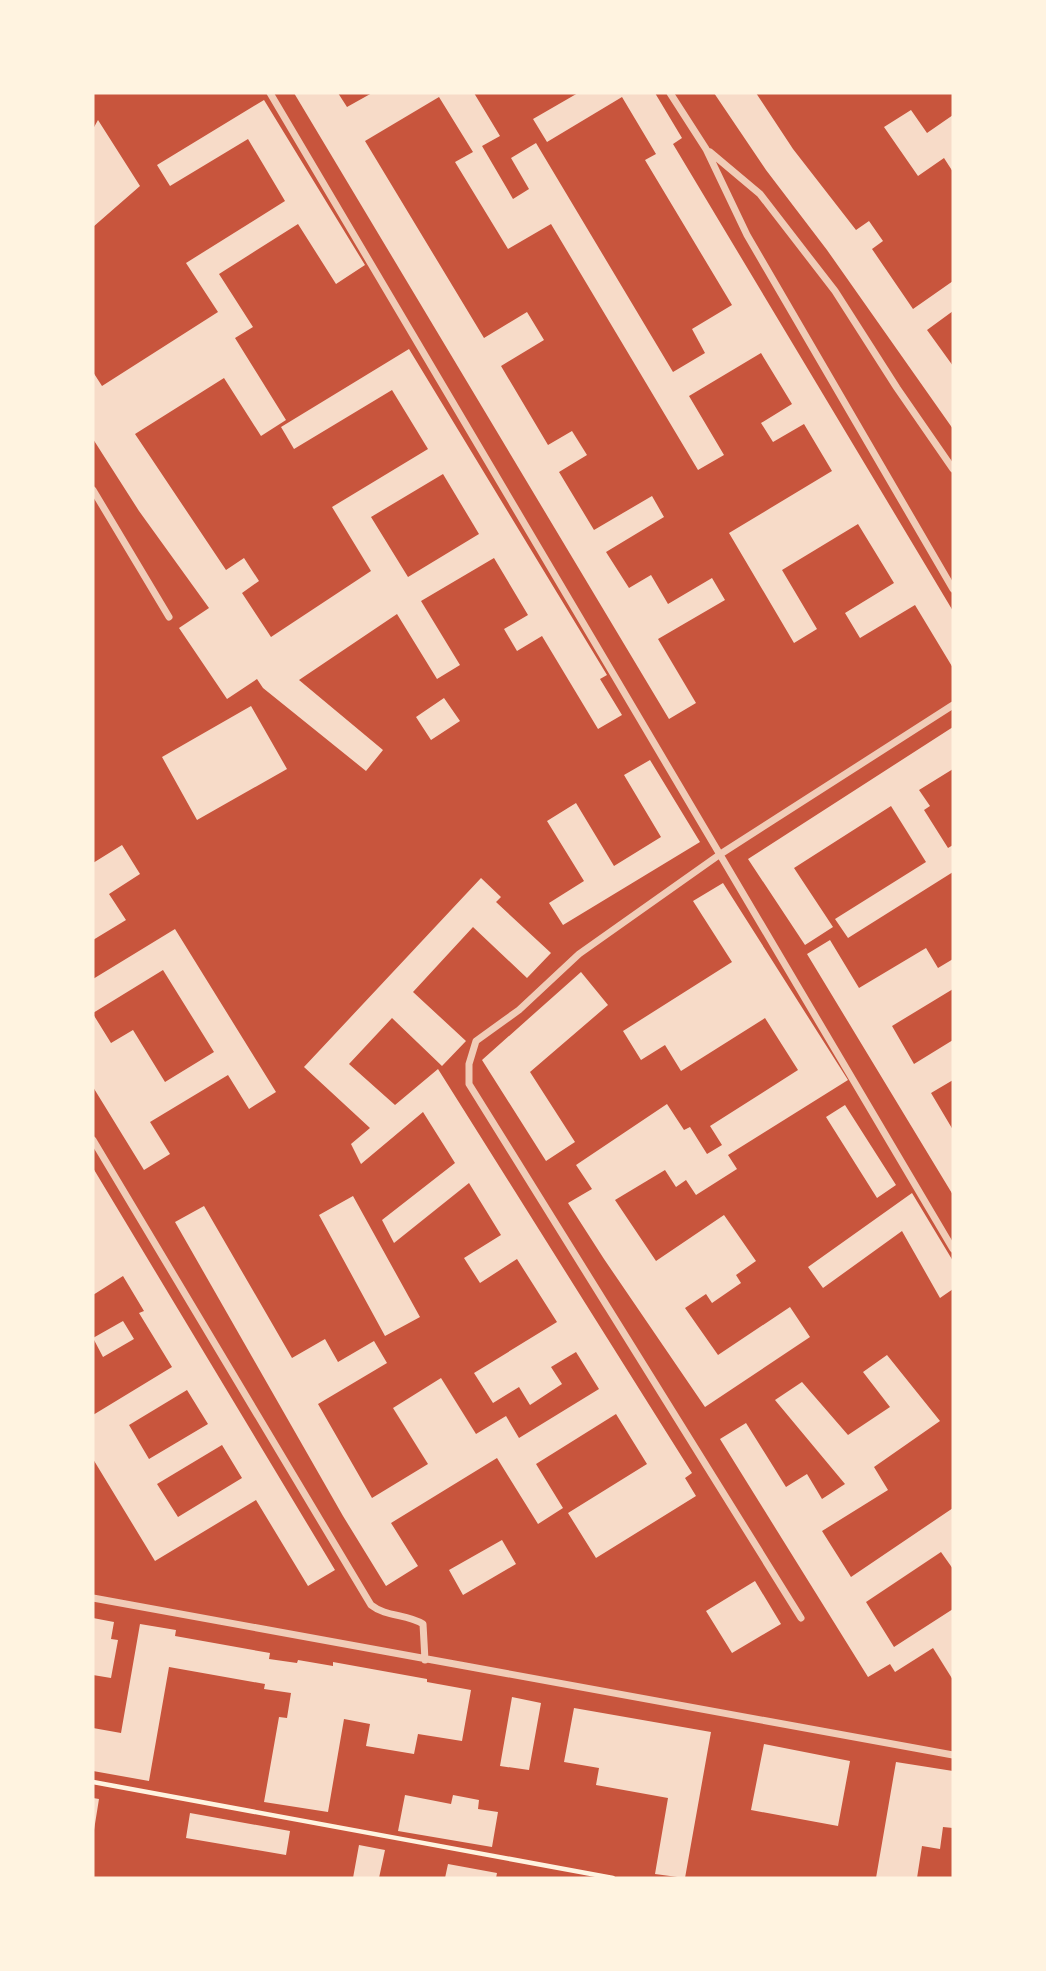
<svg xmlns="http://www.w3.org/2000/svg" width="1046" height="1971" viewBox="0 0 1046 1971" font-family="Bitter,serif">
	<rect width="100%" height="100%" fill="#c8553d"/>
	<!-- building -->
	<path fill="#f7dbc8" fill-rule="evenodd" d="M294,93H338L347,107L372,93H474L500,136L482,146L513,199L529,189L511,158L536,143L673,372L705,353L692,329L732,305L645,160L656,154L622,97L547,142L533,119L578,93H655L682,138L673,144L953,611V668L915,605L860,638L845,613L894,583L858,524L782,570L817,629L794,643L729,533L832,471L804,424L773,442L761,423L792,404L761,353L689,396L724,455L698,470L551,224L508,249L455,162L473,152L439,97L365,141L484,338L527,312L544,340L501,366L548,445L572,431L587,455L559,472L594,530L652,496L664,517L606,552L629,588L651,575L668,604L712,578L725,600L658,639L696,703L669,719Z
		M714,93H756L793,149L856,230L869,221L883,241L872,249L913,309L953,281V311L927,330L953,366V429L827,250L766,170Z
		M264,100L365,265L336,284L298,224L219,274L253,327L235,338L286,420L261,436L224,378L135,434L226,570L244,558L259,581L242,593L271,637L371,571L332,507L428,449L392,390L294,449L281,427L409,349L607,675L600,679L622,715L598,729L542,636L517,651L504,629L528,615L494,558L421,601L460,665L437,679L397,614L299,680L383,750L366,771L263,688L257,679L227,699L179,628L209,608L139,511L93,439V372L102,386L218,312L186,263L285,201L248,139L170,186L157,165ZM443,474L479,534L408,577L371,517Z
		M911,110L927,133L953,115V172L944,158L918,176L884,127Z
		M98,120L140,186L93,227V129Z
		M444,698L460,721L431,740L416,717Z
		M251,706L287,769L197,820L162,757Z
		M953,727V769L919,790L930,806L924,810L948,848L953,845V872L848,938L835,919L926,862L891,806L794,868L833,927L805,945L748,859Z
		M650,760L700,842L563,925L549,903L584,881L547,821L576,803L614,866L661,837L624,775Z
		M122,845L140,874L109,894L126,920L93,940V863Z
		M481,878L501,897L496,902L551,953L527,978L473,927L413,992L466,1041L442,1066L392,1018L349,1064L395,1105L438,1069L692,1473L685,1478L696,1496L596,1558L568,1513L647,1464L616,1414L536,1464L563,1508L538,1524L497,1458L391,1523L418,1566L386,1586L343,1516L175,1222L204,1206L292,1358L325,1339L338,1362L374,1341L387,1363L318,1404L372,1498L428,1464L393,1408L441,1378L476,1434L506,1416L519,1438L599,1389L576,1352L551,1367L562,1384L530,1405L519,1387L493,1403L474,1373L557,1322L517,1259L480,1283L464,1258L501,1235L469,1183L394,1243L382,1220L455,1163L423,1112L361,1164L351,1144L370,1128L304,1067Z
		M723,883L848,1080L728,1155L737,1169L696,1195L686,1180L676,1187L665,1170L615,1200L656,1261L724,1215L756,1261L736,1275L741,1283L712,1303L706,1294L685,1308L718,1355L790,1307L810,1337L705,1407L604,1259L568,1203L592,1189L576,1165L667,1104L684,1130L690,1127L707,1154L722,1145L710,1126L798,1070L765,1018L681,1071L665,1045L641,1060L623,1031L732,962L693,901Z
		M175,929L276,1092L249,1109L228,1075L150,1122L170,1154L144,1170L93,1087V1014L111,1043L133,1030L165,1082L214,1052L163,970L93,1013V979Z
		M830,940L859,988L926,948L938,968L953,959V989L892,1026L914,1064L953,1040V1080L931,1093L953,1130V1195L807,954Z
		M581,972L608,1005L530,1072L575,1142L546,1161L482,1060Z
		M845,1105L896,1185L877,1198L826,1117Z
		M93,1168L335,1570L308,1586L256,1500L155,1561L93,1459V1415L172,1367L139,1313L144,1311L123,1276L93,1295ZM187,1390L208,1424L149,1459L129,1425ZM222,1445L242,1478L178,1517L157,1484Z
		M912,1193L953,1261V1289L940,1298L902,1231L823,1288L808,1267Z
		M353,1196L420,1317L385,1336L319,1215Z
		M123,1321L134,1339L103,1357L93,1338Z
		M887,1355L940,1421L874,1467L888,1490L822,1531L851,1577L953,1508V1569L941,1552L866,1602L894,1647L953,1609V1680L933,1648L895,1672L890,1664L868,1677L720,1439L746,1423L786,1487L807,1474L822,1499L845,1484L775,1400L802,1382L848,1435L890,1407L863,1372Z
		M502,1540L516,1564L463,1595L449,1570Z
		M755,1581L781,1624L732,1653L706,1611Z
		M93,1618L114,1622L111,1639L118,1640L111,1678L93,1675Z
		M140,1624L176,1630L175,1636L270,1653L269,1659L297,1663L298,1660L333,1666V1662L427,1679V1682L471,1690L462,1741L418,1734L414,1754L366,1746L370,1724L344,1719L328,1812L264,1802L279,1717L287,1718L291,1693L264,1689L265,1684L169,1667L149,1781L93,1771V1728L121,1733Z
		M512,1697L541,1703L529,1770L500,1766Z
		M574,1708L711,1732L685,1878L655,1874L668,1798L596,1785L599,1768L564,1762Z
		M764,1744L850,1761L838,1826L751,1810Z
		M896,1762L953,1771V1828L943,1827L940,1849L922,1846L917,1878H876Z
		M405,1795L451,1804L453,1795L479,1800L478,1809L498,1812L492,1847L398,1831Z
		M93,1798L99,1799L94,1830H93Z
		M190,1813L290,1831L286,1855L186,1838Z
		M359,1845L385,1850L379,1878H353Z
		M448,1864L497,1873L496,1878H445Z"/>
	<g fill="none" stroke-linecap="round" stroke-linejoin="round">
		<!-- path -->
		<path stroke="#fff3e0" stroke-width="4.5" d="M93,1782L613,1878"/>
		<!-- minor -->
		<path stroke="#f1ccb7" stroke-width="7" d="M270,93L953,1249
			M670,93L706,149L747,235L953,589
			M710,152L760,194L835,291L897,388L953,469
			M93,490L169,617
			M93,1140L371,1605C386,1617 407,1614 423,1624L425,1660
			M93,1598L953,1755
			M801,1618L469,1084V1064L476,1041L519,1010L579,954L719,855L953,705"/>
	</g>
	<!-- border -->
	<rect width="1046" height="1971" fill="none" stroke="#fff3e0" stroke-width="189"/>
</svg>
